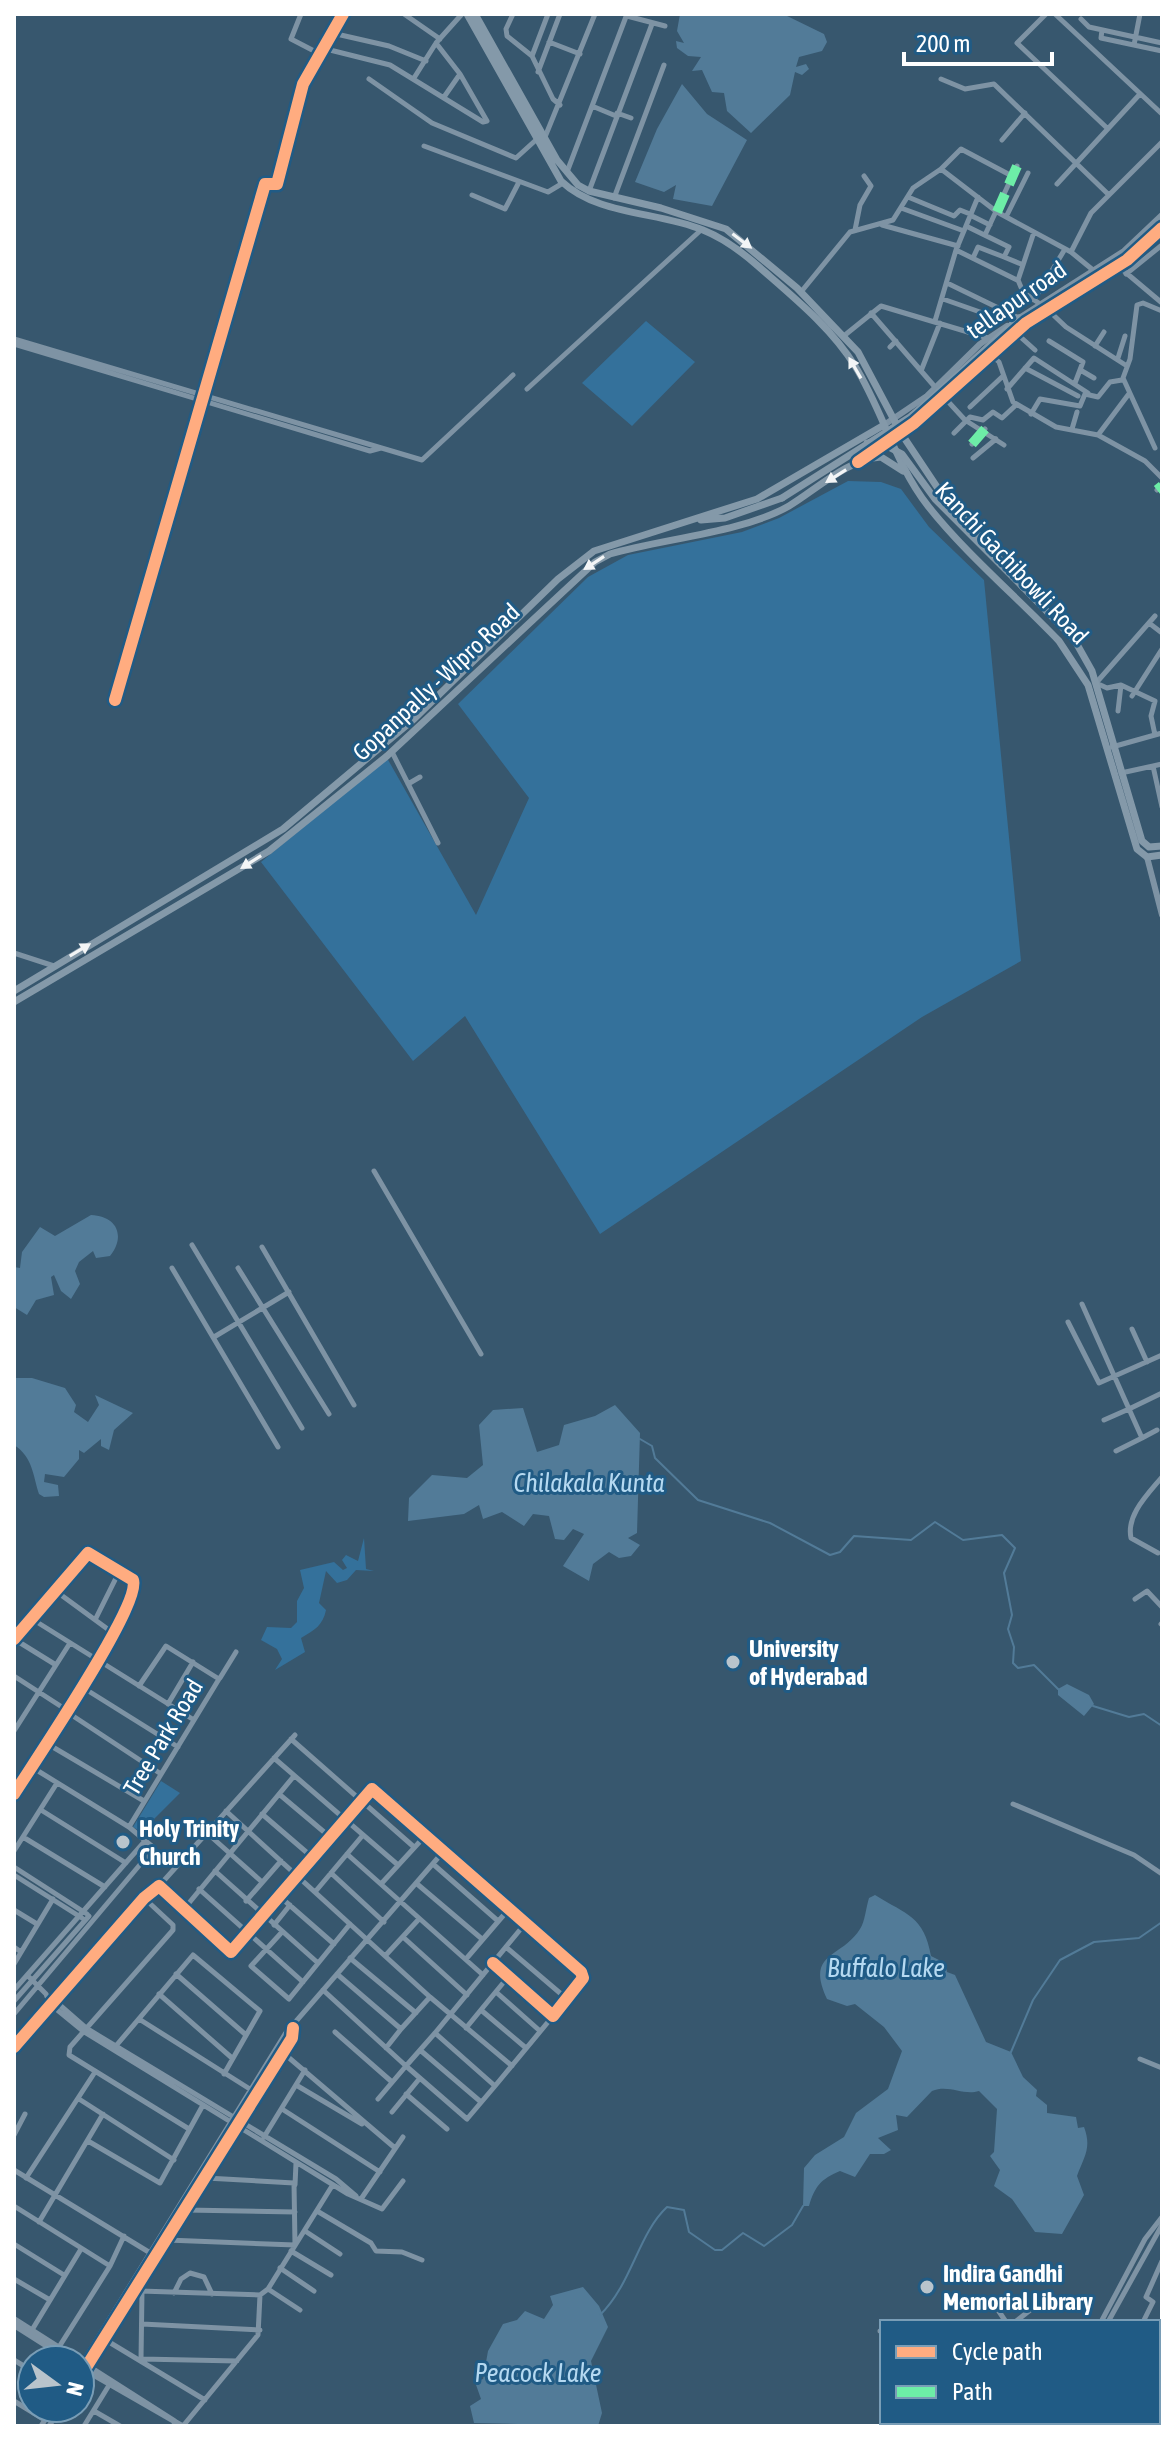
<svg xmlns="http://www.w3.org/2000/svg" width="1176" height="2440" viewBox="0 0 1176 2440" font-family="'Asap Condensed',sans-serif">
	<rect width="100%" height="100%" fill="#37576e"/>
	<!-- green -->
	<path fill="#34719b" d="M646,321L695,362L632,426L582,383Z
		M848,481L881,482L901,489L929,527L984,580L1021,961L922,1017L600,1234L465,1016L413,1061L261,862L387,758L476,915L529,798L458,704L588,577L628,555L742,532L779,518Z
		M364,1538L366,1569L374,1571L356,1570L347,1580L337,1583L326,1571L319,1603L326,1610C323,1625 315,1630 301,1638L305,1652L275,1670L282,1659L277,1649L261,1640L267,1627L291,1628L297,1622V1601L304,1588L300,1570L334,1562L343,1570L347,1568L342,1560L346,1555L358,1561Z
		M161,1781L180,1793L141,1832L133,1827Z"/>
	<!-- water -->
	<path fill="#527b98" d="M680,14H783L824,34L827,42L822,51L799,57L796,67L806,64L809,69L802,75L795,72L790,95L751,133L727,111L724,93L712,92L702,70L692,71L701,57L688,56L677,48L676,41L684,43L677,31Z
		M682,84L707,114L747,140L712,206L673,199L676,185L664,192L635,182L657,129Z
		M91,1215C117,1216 126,1236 110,1256L96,1258L93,1251L79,1262L75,1271L80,1284L71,1299L61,1291L54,1275L51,1277L54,1295L36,1300L27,1315L14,1307V1267L20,1268L22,1252L40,1227L55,1236Z
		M14,1378H32L65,1388L76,1405L74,1412L88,1422L99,1405L95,1395L133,1413L114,1430L109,1450L101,1446V1439L84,1453L79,1450V1459L64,1477L45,1474L44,1482L58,1485L59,1496L44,1497L39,1494C33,1476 33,1457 14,1445Z
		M615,1405L640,1433L637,1533L628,1538L640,1545L631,1556L619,1558L609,1552L593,1564L589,1581L563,1566L584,1534L573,1529L564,1540L555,1539L549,1516L533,1514L524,1526L502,1512L483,1519L479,1505L464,1514L408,1521L409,1498L432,1475L467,1478L483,1465L479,1425L493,1410L523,1408L537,1452L559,1445L564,1425L595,1416Z
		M1067,1684L1089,1695L1094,1704L1084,1716L1058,1695V1689Z
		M875,1895C907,1915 924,1916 931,1956L945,1963L947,1972L955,1975L986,2042L1011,2052L1023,2077L1037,2090L1036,2096L1047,2105V2113L1076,2117L1078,2128L1084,2127C1092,2148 1084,2157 1077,2176L1084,2195L1062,2234L1035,2232L1012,2199L994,2186L1000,2170L990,2156L994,2152L997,2109L979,2091C963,2096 949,2084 932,2091L907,2117L896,2115L898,2130L878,2138L891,2150L884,2154H870L855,2177L840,2171C821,2179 815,2186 809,2206H803L804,2168L815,2155L844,2137L856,2113L888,2089L902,2051L884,2027L855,2004L847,2006L827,1999C805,1952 841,1959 860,1929C865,1922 866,1907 869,1898Z
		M583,2287L599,2306L608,2327L591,2361L602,2413L598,2426L474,2423L470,2406L481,2399L475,2382L483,2379L488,2351L503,2324L517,2320L525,2311L544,2319L553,2305L550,2296Z"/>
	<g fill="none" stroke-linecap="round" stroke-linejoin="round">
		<!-- stream -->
		<path stroke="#527b98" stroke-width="2" d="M640,1439L652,1446L655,1458L698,1500L770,1523L830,1555L840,1552L854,1536L911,1540L935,1522L963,1540L1002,1535L1015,1548L1004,1573L1012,1615L1008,1629L1014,1647L1013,1663L1018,1668L1034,1665L1058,1689
			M1093,1706L1129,1717L1144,1714L1162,1726
			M1011,2052L1033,2000L1060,1960L1094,1942L1139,1938L1162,1922
			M600,2315C632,2284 638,2234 667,2207L684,2210L689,2232L715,2250H722L743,2233L764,2246L792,2225L803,2206"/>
		<!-- minor -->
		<path stroke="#7e93a4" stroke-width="5" d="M301,14L291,39L318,53
			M404,14L440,39
			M513,14L506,29L507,36L532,56L553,99L560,105
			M1046,14L1017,43L1107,128
			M1055,14L1162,114
			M627,16L665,26
			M1081,19L1089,27L1162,43
			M1102,30L1101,38L1162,51
			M332,33L389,46L426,61
			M549,42L580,54
			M436,43L460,74L487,121
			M1134,45L1140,14
			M322,48L390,65L483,122L487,121
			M532,56L548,14
			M538,72L560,14
			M414,78L436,43L462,14
			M369,79L432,123L516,158L537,139
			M941,79L965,89L994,84L1109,195
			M444,97L460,74
			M592,106L616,116
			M617,113L631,118
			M545,137L595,14
			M1002,140L1025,113
			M424,146L548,192L563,183
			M941,169L961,149L1012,176
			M567,172L627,14
			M1057,184L1140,94
			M589,191L652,24
			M472,195L505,209L518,184
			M908,197L954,216L960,210L970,214
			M614,198L664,65
			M901,208L964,231
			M970,215L990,225
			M1006,217L1028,173
			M882,225L958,246
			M966,226L1009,247L1004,257L978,247L973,258
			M855,230L860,205L871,186L864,176
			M1034,232L1018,280L1023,292L1040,304
			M985,235L1017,166
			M956,250L1017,280
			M1071,252L1091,213L1162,142
			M1004,257L1021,264
			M1118,266L1162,303
			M1126,274L1162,245
			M947,283L1019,318
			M801,292L850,232L893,220L913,188L941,169L997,212L1071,252L1093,270
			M943,299L980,312
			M1034,300L1065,249
			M1047,309L1066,327L1127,366
			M1009,310L1023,292
			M871,313L935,387
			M935,321L956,250L978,197
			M1015,332L1035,350
			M845,335L881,306L988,338
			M14,339L422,460L513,375
			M1049,341L1083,362L1075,383
			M14,344L370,451L381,448
			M1095,346L1104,332
			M890,347L896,341
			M990,354L999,362L1013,402L1056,427L1098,435L1128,395
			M1118,358L1125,336
			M1025,368L1078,396
			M921,371L940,323
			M1082,371L1094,378
			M527,389L701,230
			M1007,389L1034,358L1088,393
			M943,396L965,420L1004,445
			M970,407L1003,376
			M1031,414L1040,399L1080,406L1085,394L1098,397L1110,382L1122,380
			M1072,429L1077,412
			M954,433L970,417L983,420L993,412L1002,418L1016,405
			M1098,435L1145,461L1162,478
			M972,444L985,429
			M1155,448L1123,378L1130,359L1137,305L1143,303L1162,311
			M973,458L996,439
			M1157,490L1162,486
			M1149,623L1162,633
			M1132,696L1162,649
			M115,700L265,184H277L303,84L343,14
			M1118,711L1121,685
			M1155,735L1151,716L1155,701L1121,685L1107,688L1096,683L1155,616
			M1112,747L1162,733
			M392,752L438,843
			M1153,766L1162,807
			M1121,773L1162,764
			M408,784L420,777
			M14,953L54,966
			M374,1171L481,1354
			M192,1245L302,1428
			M262,1247L354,1405
			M172,1268L278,1447
			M238,1268L329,1414
			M1082,1304L1129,1409L1162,1393
			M1068,1322L1099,1383L1162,1355
			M1132,1329L1147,1362
			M214,1337L289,1292
			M1104,1420L1129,1409L1142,1438L1157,1430
			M1116,1451L1142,1438
			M1158,1553L1131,1538C1126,1515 1148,1494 1162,1477
			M57,1592L113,1633
			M1135,1599L1147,1591L1162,1607
			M96,1618L120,1570
			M32,1619L194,1720
			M1161,1624L1162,1623
			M14,1639L88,1553L133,1580C142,1604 33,1764 14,1794
			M14,1639L56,1665
			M14,1676L65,1709
			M220,1678L236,1652
			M82,1687L178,1747
			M168,1704L193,1662
			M67,1712L161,1774
			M14,1731L70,1643
			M50,1733L66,1708
			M291,1739L414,1847
			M46,1743L144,1801
			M274,1758L398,1865
			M279,1794L330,1837
			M1013,1804L1134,1855L1162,1874
			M41,1810L126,1863
			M226,1811L430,1997L401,2029
			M262,1814L312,1857
			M129,1827L219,1679L166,1646L139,1686
			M207,1833L262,1882
			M23,1837L105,1887
			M14,1851L57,1783
			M347,1854L483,1975
			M433,1864L498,1921
			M14,1867L87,1914
			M215,1871L318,1963
			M331,1873L384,1922
			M14,1875L82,1918
			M416,1883L482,1939
			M381,1884L425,1836
			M159,1886L295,1735
			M199,1889L303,1982
			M315,1892L363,1835
			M278,1895L334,1944
			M144,1898L173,1925V1930L70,2047L69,2055L189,2129
			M246,1901L281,1861
			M184,1909L294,1776
			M14,1910L37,1924
			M274,1925L290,1905
			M282,1932L251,1966L289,1999L350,1924
			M403,1937L467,1995
			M14,1947L21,1952
			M506,1947L567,1999
			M385,1956L419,1919
			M350,1958L416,2013
			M466,1959L508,1910
			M14,1964L53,1899
			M176,1974L246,2035
			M337,1974L401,2029L386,2048
			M28,1976L46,1994
			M14,1990L145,1841
			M323,1990L406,2066L378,2099
			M496,1992L540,2031
			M46,1994L50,2004L83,2031L348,2194L382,2209L403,2181
			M159,1994L232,2058
			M430,1997L512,2066
			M54,2000L86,2028L336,2179L356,2196
			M14,2001L89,1916
			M481,2010L526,2048
			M14,2014L154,1848L129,1827L30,1766
			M139,2019L253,2091
			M466,2028L508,1977
			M335,2032L392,2082
			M435,2033L406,2066L467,2119L495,2086L435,2033L524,1925
			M14,2047L144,1898L159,1886L231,1952L372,1789L581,1972L583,1978L553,2016L493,1963
			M115,2047L193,1955L260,2011L224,2074
			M420,2050L481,2102
			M281,2051L395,2148
			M1140,2059L1162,2068
			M296,2085L362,2124
			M495,2086L553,2016
			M406,2094L447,2129
			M79,2099L174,2160
			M282,2109L380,2172
			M392,2112L420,2078
			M14,2135L25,2114
			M264,2137L305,2070
			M88,2141L160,2183L203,2105
			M14,2170L152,2254
			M26,2178L95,2072
			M295,2185L296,2163
			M361,2199L403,2137
			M14,2206L110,2266
			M186,2210L295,2212
			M317,2211L371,2243L376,2251L402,2252L422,2260
			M39,2222L103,2114
			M305,2231L340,2254
			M167,2240L295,2245L294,2183L206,2178
			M14,2244L64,2275
			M291,2251L331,2275
			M280,2268L314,2291
			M14,2279L50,2300
			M268,2289L300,2310
			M140,2291L260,2295
			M142,2291L141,2359L237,2361
			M174,2293L181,2279L190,2273L204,2277L212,2294
			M994,2304L1006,2322
			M1015,2322L1043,2300
			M1101,2322L1145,2239L1162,2217
			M1108,2322L1162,2225
			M1143,2322L1153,2302L1146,2297L1162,2261
			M142,2324L260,2330
			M32,2330L81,2249
			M880,2331H882
			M104,2339L205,2400
			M59,2347L110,2266L124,2236
			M14,2360L32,2371
			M1158,2362L1162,2364
			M81,2365L285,2034L443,1852
			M80,2377L292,2038L293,2029
			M14,2401L45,2420
			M1158,2407L1162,2393
			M94,2411L120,2426
			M894,2422L898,2426
			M41,2426L53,2408
			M49,2426L61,2408
			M84,2426L111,2382
			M173,2426L176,2422L183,2426L258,2335L260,2295L268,2289L332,2186
			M977,2426L978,2422
			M1074,2426L1075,2422
			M1156,2426V2422"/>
		<!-- tertiary -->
		<path stroke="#7e93a4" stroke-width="6" d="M1016,320L1124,251L1162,215
			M884,425L927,396L980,344L1007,326
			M862,460L914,423L1026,323L1127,260L1162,228
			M1147,857L1162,915
			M14,2319L174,2421
			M14,2325L69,2360
			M80,2367L174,2421"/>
		<!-- secondary -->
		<path stroke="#8499a9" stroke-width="7" d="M467,14L561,181C598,216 657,211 703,230C723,238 742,252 758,266C791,295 832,328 855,366C883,411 895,464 928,506C966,554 1016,596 1059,641L1088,685L1137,849L1147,857L1162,855
			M475,14L557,160L578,185L589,191L661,208L726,229L797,288L858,352L901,433L941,493L1014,575
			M929,401L1019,318
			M701,520L725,518L782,498
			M1021,585L1074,639L1092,671L1142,841L1149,847L1162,846
			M14,991L283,829L414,719L558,579L594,551L757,499L884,425
			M14,1002L269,851L387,756L595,562L610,554C662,539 744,532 789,506C817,489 848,459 881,457L903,471"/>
		<!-- secondary-bridge -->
		<path stroke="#8499a9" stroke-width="7" d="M867,443L883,444L902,454L935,499L1023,587
			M782,498L910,417L929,401"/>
		<!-- quiet -->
		<path stroke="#6deda7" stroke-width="10" stroke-dasharray="20 10" stroke-linecap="butt" d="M997,212L1017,166
			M972,444L985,429
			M1157,490L1162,486"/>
		<defs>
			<path id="cycleway" d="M858,462L914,423L1026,323L1127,260L1162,228
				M115,700L265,184H277L303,84L343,14
				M14,1639L88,1553L133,1580C142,1604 33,1764 14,1794
				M14,2047L144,1898L159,1886L231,1952L372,1789L581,1972L583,1978L553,2016L493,1963
				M80,2377L292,2038L293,2028"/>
		</defs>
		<!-- cycleway casing -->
		<use href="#cycleway" stroke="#205b85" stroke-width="17"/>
		<!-- cycleway -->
		<use href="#cycleway" stroke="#ffac80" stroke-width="12"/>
	</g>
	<!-- one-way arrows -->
	<defs><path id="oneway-solid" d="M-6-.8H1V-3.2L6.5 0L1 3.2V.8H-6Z" transform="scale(2)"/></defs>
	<g fill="#f3f5f6">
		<use href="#oneway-solid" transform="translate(742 241) rotate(37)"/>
		<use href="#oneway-solid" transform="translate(855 368) rotate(-120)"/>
		<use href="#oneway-solid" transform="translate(836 476) rotate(148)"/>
		<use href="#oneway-solid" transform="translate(594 563) rotate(147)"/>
		<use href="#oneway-solid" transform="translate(251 862) rotate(148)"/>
		<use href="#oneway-solid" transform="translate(80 950) rotate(-31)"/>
	</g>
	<!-- markers -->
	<g fill="#b9c4cc" stroke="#205b85" stroke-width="3">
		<circle cx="733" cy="1662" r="8"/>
		<circle cx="123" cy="1842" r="8"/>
		<circle cx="927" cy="2287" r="8"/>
	</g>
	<g text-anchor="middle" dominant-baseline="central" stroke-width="6" stroke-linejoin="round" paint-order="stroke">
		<!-- street labels -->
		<g font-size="24" fill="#fff" stroke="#205b85">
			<text transform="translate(1016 300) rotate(-35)">tellapur road</text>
			<text transform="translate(1012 563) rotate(47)">Kanchi Gachibowli Road</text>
			<text transform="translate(436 682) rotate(-43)">Gopanpally - Wipro Road</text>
			<text transform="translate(163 1737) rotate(-59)">Tree Park Road</text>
		</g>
		<!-- poi labels -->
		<g font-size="24" font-weight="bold" fill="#fff" stroke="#205b85" text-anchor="start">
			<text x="749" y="1648">University<tspan x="749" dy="28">of Hyderabad</tspan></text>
			<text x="139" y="1828">Holy Trinity<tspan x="139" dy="28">Church</tspan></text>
			<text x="943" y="2273">Indira Gandhi<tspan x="943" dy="28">Memorial Library</tspan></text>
		</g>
		<!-- water labels -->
		<g font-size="26" font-style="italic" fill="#b5d9f1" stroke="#205b85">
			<text x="589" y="1483">Chilakala Kunta</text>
			<text x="886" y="1968">Buffalo Lake</text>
			<text x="538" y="2373">Peacock Lake</text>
		</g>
	</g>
	<!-- border -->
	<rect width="1176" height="2440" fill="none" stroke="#ffffff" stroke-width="32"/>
	<!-- legend -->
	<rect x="880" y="2320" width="280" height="104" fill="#205b85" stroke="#799db6" stroke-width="2"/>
	<rect x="896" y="2346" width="40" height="12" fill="#ffac80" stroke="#799db6" stroke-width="2"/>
	<text x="952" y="2360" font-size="24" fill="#ffffff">Cycle path</text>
	<rect x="896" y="2386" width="40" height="12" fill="#6deda7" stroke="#799db6" stroke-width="2"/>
	<text x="952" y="2400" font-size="24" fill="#ffffff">Path</text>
	<!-- north arrow -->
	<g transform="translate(56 2384) rotate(105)"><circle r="38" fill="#205b85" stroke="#799db6" stroke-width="2"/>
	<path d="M0-6L14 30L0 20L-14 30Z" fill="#b9c4cc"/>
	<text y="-12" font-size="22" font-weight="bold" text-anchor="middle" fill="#ffffff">N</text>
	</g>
	<!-- scale -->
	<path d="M904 52v12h148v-12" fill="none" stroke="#ffffff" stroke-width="4"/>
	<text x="916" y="52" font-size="24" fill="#ffffff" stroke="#205b85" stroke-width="6" paint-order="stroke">200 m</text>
</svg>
